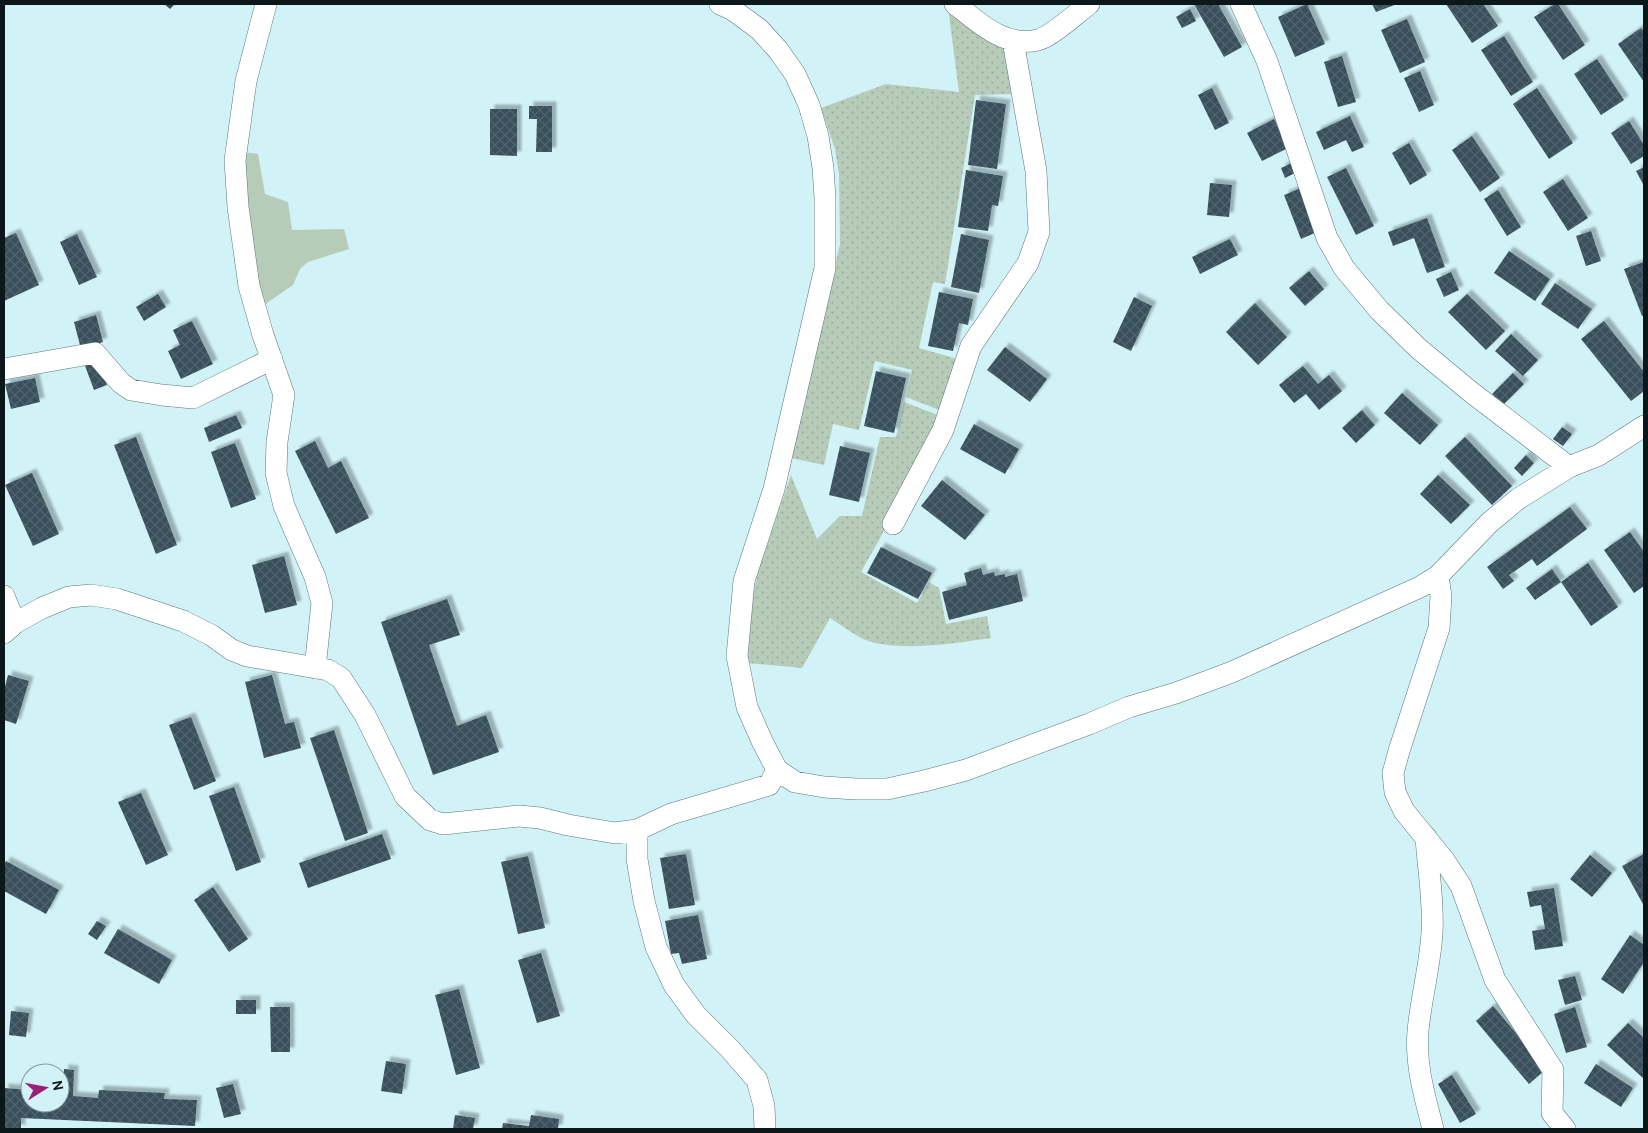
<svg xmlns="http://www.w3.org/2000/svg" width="1648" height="1133" viewBox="0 0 1648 1133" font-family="Cabin,sans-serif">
	<defs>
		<pattern id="garden-dots" width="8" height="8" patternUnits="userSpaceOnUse" patternTransform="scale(1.25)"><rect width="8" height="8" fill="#b7cbb9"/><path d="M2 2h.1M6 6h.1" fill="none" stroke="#9cae9e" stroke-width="1.8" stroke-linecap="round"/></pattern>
		<pattern id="building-cross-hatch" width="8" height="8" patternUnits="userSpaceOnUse" patternTransform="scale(1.25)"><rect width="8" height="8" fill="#384f5b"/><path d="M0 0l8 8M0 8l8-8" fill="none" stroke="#51646e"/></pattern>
		<filter id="shadow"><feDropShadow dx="4.5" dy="-4.5" stdDeviation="1" flood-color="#0004"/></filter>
	</defs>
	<rect width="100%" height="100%" fill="#d1f2f6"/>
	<!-- green -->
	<path fill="#b7cbb9" d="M243,152L258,154L265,194L288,202L292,230L344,229L349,249L308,262L300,269L293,285L261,307L253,282Z"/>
	<!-- garden -->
	<path fill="url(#garden-dots)" d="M948,7L1007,47L1017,94L975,95L945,284L933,282L919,348L961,360L942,411L906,397L912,370L875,361L859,430L833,424L824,465L791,458L840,244L839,174L835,149L821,108L886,84L959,92Z
		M904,402L943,417L879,540L861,572L917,603L929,582L939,588L946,624L987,616L991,638C957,643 895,653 863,639C852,633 841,625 830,618L802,668L748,663L749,613L759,569L791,475L817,539L840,516H862L880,437H896Z"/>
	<!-- building -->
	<path fill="url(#building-cross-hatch)" filter="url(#shadow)" d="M164,4H175L170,9Z
		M1194,4H1218L1242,47L1224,57Z
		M1307,4L1325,44L1295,57L1278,17Z
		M1372,4H1397L1376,12Z
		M1446,4H1483L1498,26L1472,43Z
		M1555,4H1558L1585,45L1563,60L1534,17Z
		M1190,9L1196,21L1182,28L1176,17Z
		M1407,19L1425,62L1400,73L1381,30Z
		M1641,28L1644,32V82L1618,44Z
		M1504,36L1533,82L1511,96L1481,50Z
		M1342,56L1356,102L1338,107L1324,62Z
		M1597,59L1624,100L1601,115L1574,74Z
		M1420,71L1434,105L1419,112L1404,78Z
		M1212,88L1229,123L1215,130L1198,95Z
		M1537,88L1573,143L1549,159L1513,104Z
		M976,100L1006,104L997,169L968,165Z
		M529,106H552V152H536L537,119H529Z
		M490,109H517V156L490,155Z
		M1350,116L1364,147L1352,152L1346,140L1324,150L1316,132Z
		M1274,119L1288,148L1262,161L1247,133Z
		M1629,121L1644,145V156L1631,164L1611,133Z
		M1472,136L1500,178L1480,192L1452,150Z
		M1409,143L1427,175L1410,185L1392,153Z
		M1296,161L1301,170L1285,178L1281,168Z
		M1644,167V186L1636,171Z
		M1346,168L1374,226L1356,235L1327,177Z
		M966,170L1003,176L998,206L992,205L988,231L958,227Z
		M1563,179L1588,218L1568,231L1543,192Z
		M1210,183L1232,185L1229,217L1207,215Z
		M1301,188L1317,232L1301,239L1284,195Z
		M1498,190L1521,227L1507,236L1484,199Z
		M1427,218L1445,267L1427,273L1414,238L1393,246L1388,232Z
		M1591,231L1601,261L1586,266L1576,236Z
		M16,233L39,285L4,301V238Z
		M77,234L97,277L79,285L60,242Z
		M961,234L989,240L979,293L951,287Z
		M1230,239L1238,255L1200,274L1192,257Z
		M1509,251L1550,279L1535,301L1494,273Z
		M1644,262V315L1642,316L1624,269Z
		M1309,271L1324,289L1305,306L1289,288Z
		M1451,272L1459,290L1444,297L1436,279Z
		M1555,283L1592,309L1578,329L1541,304Z
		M939,292L973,299L968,325L959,323L953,351L928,346Z
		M158,294L166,307L144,321L136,307Z
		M1467,294L1505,331L1486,350L1448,312Z
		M1134,297L1152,306L1131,351L1113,342Z
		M1255,303L1287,337L1258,365L1226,332Z
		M96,315L103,342L81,349L74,322Z
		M192,321L213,364L181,379L168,351L180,345L173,330Z
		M1604,321L1644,372V391L1631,401L1581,339Z
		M1511,334L1538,360L1523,376L1495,351Z
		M1005,347L1047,379L1030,402L987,370Z
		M97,359L107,385L94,390L84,363Z
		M1303,366L1318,384L1329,375L1342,391L1319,410L1306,394L1294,403L1279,385Z
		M876,371L906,378L894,433L864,426Z
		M1513,373L1524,384L1503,405L1492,394Z
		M35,378L40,402L11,409L5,384Z
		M1402,393L1438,425L1420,445L1384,413Z
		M1362,410L1375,425L1356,443L1342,428Z
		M236,415L242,428L209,442L204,428Z
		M974,424L1019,449L1005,474L960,449Z
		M1562,427L1572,434L1563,446L1553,439Z
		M136,437L177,545L156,554L114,445Z
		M1465,437L1512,486L1492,505L1445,456Z
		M315,441L328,468L341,461L369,518L336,534L295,451Z
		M235,443L256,499L231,508L211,452Z
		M840,446L870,453L859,502L829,495Z
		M1526,455L1534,463L1522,476L1514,468Z
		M32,473L59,534L33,546L5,485Z
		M1438,475L1470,505L1451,524L1420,494Z
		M942,480L985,515L965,540L921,506Z
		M1570,507L1587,529L1537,566L1532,559L1509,575L1514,581L1503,589L1487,567Z
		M1630,532L1644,552V586L1634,593L1604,550Z
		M881,547L932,573L918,599L867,573Z
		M284,556L297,605L265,613L252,565Z
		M1588,563L1618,607L1591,626L1561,582Z
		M981,568L983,575L994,572L995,576L1005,574V577L1017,574L1023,601L949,620L942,592L967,585L964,573Z
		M1552,569L1561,582L1535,600L1526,588Z
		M447,599L460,635L429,645L457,726L486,715L499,752L433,775L381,622Z
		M8,675L29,681L16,724L4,720V690Z
		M272,675L285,724L294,722L301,748L264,758L245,682Z
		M191,717L216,781L194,790L169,725Z
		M334,730L368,833L345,841L310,738Z
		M234,787L261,862L236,871L209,796Z
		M141,793L168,855L146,865L118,802Z
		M382,834L391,859L308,888L299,863Z
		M686,854L695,905L669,909L660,858Z
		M1644,854V906L1622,866Z
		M1590,855L1612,873L1592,897L1570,879Z
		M528,856L545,928L518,934L501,862Z
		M6,861L59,890L46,914L4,891V865Z
		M213,887L248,939L229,952L194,900Z
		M1554,888L1563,946L1535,950L1532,931L1545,929L1541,905L1530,907L1527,892Z
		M698,915L707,959L682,964L679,953L671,954L665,921Z
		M97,921L106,926L97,940L88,934Z
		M118,929L172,960L159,984L104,953Z
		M1630,935L1644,945V962L1623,994L1601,979Z
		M541,953L560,1016L537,1023L518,960Z
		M1575,976L1582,1000L1565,1005L1558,980Z
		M459,989L480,1068L456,1075L435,995Z
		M236,1000H256V1014H236Z
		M1493,1006L1546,1069L1529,1084L1476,1021Z
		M270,1007H290V1052H271Z
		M1575,1007L1587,1047L1566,1053L1554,1014Z
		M11,1011L29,1013L26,1037L9,1035Z
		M1628,1023L1644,1038V1079L1607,1045Z
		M386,1061L406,1064L402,1094L381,1091Z
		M1596,1064L1633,1088L1621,1107L1584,1083Z
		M64,1069L74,1070L73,1096L98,1098L99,1090L165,1093L164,1099L197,1100L195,1126L21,1118V1129H4V1088L30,1090V1103H60V1091H63Z
		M1452,1075L1476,1114L1460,1123L1438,1084Z
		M233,1084L241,1114L224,1118L216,1088Z
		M455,1115L475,1118L473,1129H453Z
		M531,1115L559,1119L558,1129H502L503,1123L529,1126Z"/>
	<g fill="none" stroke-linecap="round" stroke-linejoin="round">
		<defs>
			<path id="street" d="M266,4L246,81L235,160L238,207L249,286L263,335L284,395L277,442L276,473L284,506L315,577L322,603L315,668
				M720,4L733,10L759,29L778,50L795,74L809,105L818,136L823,168L825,198V268L774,489L744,581L737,656L747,707L762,741L777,770L795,782L824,787L856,789H887L924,781L966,770L1089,724L1129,707L1176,693L1232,672L1420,587L1438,576L1489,523L1518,499L1569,467
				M955,4C979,23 1005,48 1038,40C1052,36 1077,13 1089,4
				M1241,4L1267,61L1327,238L1344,268L1379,310L1419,349L1471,392L1569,467L1599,455L1644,426
				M4,369L95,353L121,383L131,390L162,395L193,398L272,359
				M893,524L943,430L971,346L1028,263L1039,232L1036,171L1013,41
				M1438,576L1441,596L1439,628L1399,751L1393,773L1395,792L1404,811L1444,860L1461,886L1495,980L1553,1070L1552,1113L1565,1129
				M4,596L15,623
				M4,633L15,623L42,608L69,597L91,595L117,599L183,621L211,635L232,650L247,656L328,670L341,678L365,715L405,796L430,820L443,824L519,816L540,818L568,825L615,833L637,830L671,814L769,785L777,770
				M637,830V859L644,901L656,947L674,985L696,1015L730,1049L757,1080L764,1106L765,1129
				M1426,837C1428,869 1434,901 1432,933C1430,966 1421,998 1418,1031C1415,1065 1425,1097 1433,1129"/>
		</defs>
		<!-- street casing -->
		<use href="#street" stroke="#5a787b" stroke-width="22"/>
		<!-- street -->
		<use href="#street" stroke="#fff" stroke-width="21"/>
	</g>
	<!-- border -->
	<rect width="1648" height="1133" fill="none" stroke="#0b1718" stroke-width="10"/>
	<!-- north arrow -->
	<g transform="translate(45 1088) rotate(79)"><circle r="24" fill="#d1f2f6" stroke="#829a9d"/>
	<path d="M0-4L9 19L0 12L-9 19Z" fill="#9c1f76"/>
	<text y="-8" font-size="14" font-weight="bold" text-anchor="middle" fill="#0b1718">N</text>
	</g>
</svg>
